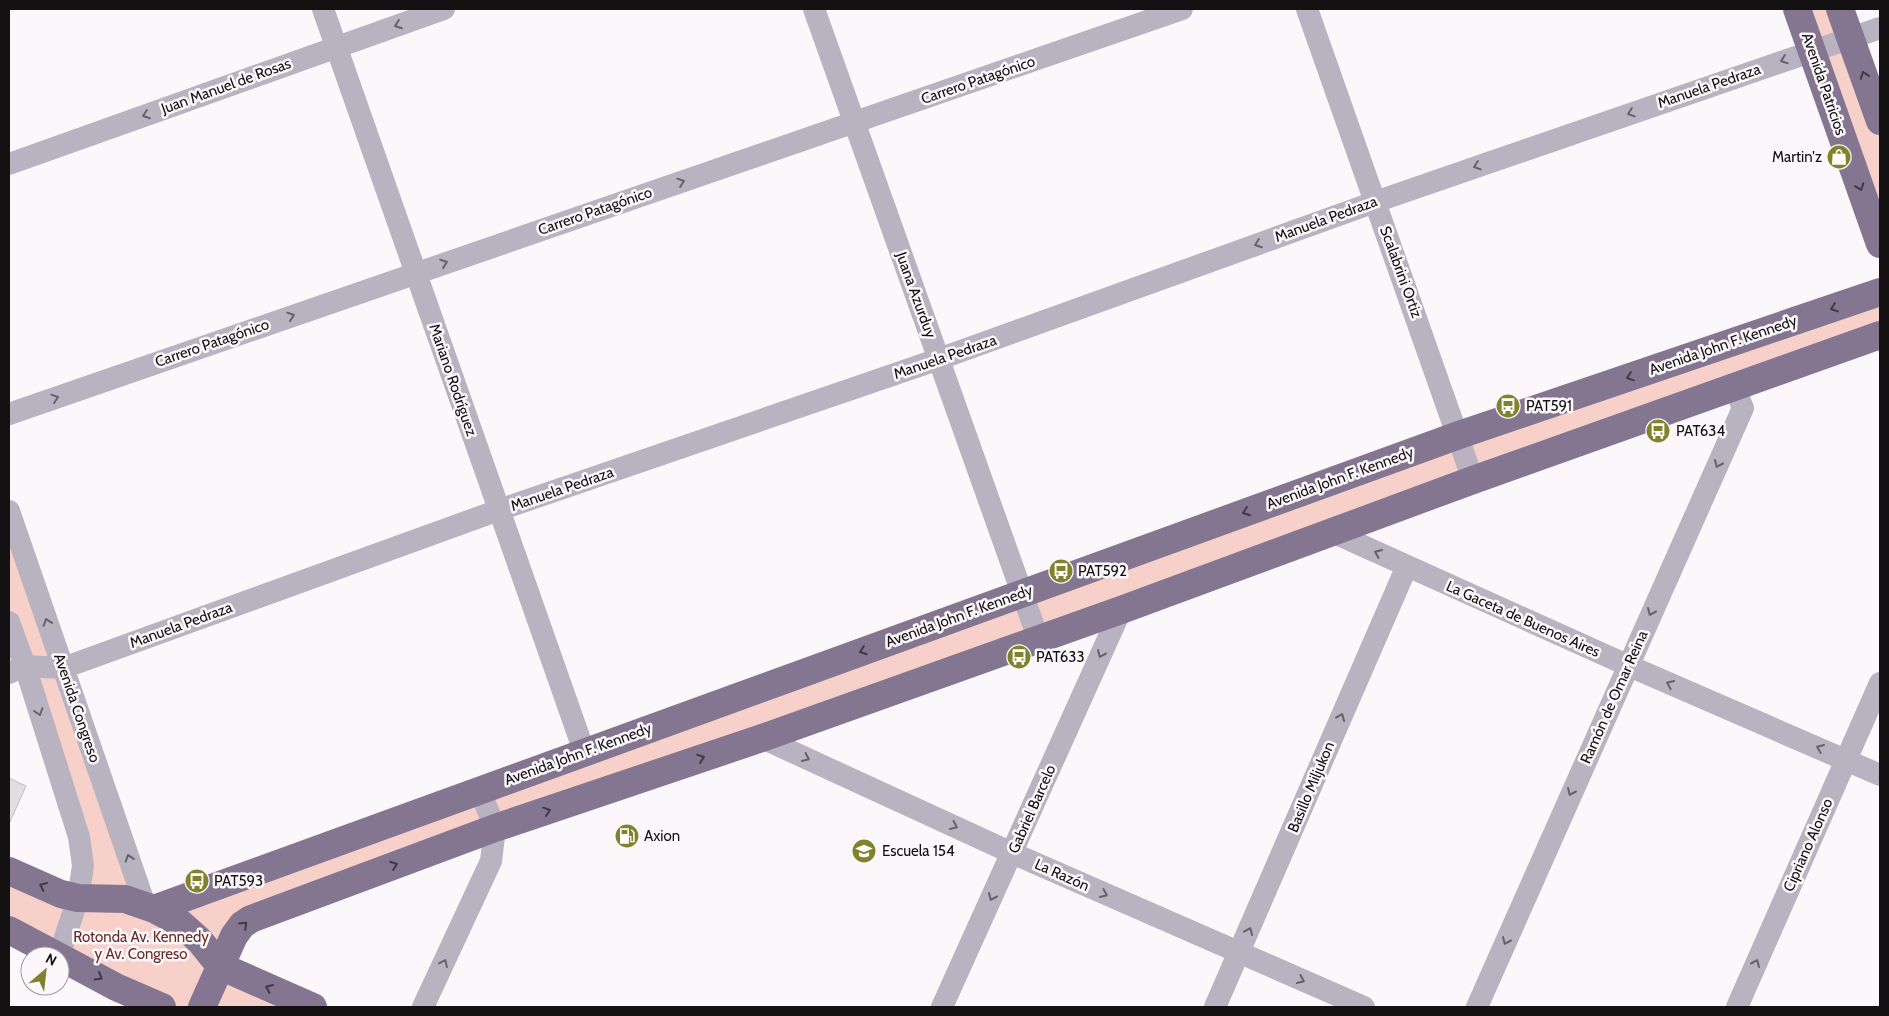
<svg xmlns="http://www.w3.org/2000/svg" width="1889" height="1016" viewBox="0 0 1889 1016" font-family="Cabin,sans-serif">
	<rect width="100%" height="100%" fill="#fcf7fa"/>
	<!-- green -->
	<path fill="#f6d0c9" d="M1797,9H1840L1880,121V244Z
		M1880,292V335L251,919L220,967L313,1007H141L9,930V871L61,894L83,866L9,622V511L144,904Z"/>
	<!-- building -->
	<path fill="#e2ddde" stroke="#c3bdbf" d="M9,778L26,786L9,824Z"/>
	<g fill="none" stroke-linecap="round" stroke-linejoin="round">
		<!-- minor -->
		<path stroke="#b9b2c1" stroke-width="22" d="M323,9L584,751
			M814,9L1038,638
			M1307,9L1473,480
			M9,164L444,9
			M9,414L1182,9
			M9,511L145,905
			M1332,532L1627,665L1880,775
			M9,622L25,666L79,837L83,866L78,898L59,956
			M9,673L25,666L63,668L499,510L939,359L1375,202L1880,28
			M762,738L1012,853L1364,1007
			M423,1007L491,861L495,828L480,791
			M942,1007L1121,610
			M1215,1007L1407,566
			M1477,1007L1743,408L1734,387
			M1737,1007L1880,683"/>
		<!-- major -->
		<path stroke="#847691" stroke-width="28" d="M1797,9L1880,244
			M1840,9L1880,121
			M9,871L61,894L78,898L125,899L154,909L180,923L200,941L220,966L313,1007
			M154,909L1459,435L1880,292
			M9,930L58,956
			M60,957L116,987L162,1007
			M202,1007L234,936L242,925L251,919L495,828L762,738L1121,610L1473,480L1880,335"/>
	</g>
	<!-- one-way arrows -->
	<defs><path id="oneway-chevron" d="M-2-3.5L2.5 0L-2 3.5" fill="none" stroke-width="1.6" stroke-linecap="round" stroke-linejoin="round" transform="scale(1.25)"/></defs>
	<g stroke="#66626a">
		<use href="#oneway-chevron" transform="translate(398 25) rotate(160)"/>
		<use href="#oneway-chevron" transform="translate(1784 60) rotate(161)"/>
		<use href="#oneway-chevron" transform="translate(1631 113) rotate(161)"/>
		<use href="#oneway-chevron" transform="translate(146 115) rotate(160)"/>
		<use href="#oneway-chevron" transform="translate(1477 166) rotate(161)"/>
		<use href="#oneway-chevron" transform="translate(681 182) rotate(-19)"/>
		<use href="#oneway-chevron" transform="translate(1258 244) rotate(160)"/>
		<use href="#oneway-chevron" transform="translate(444 263) rotate(-19)"/>
		<use href="#oneway-chevron" transform="translate(291 316) rotate(-19)"/>
		<use href="#oneway-chevron" transform="translate(55 398) rotate(-19)"/>
		<use href="#oneway-chevron" transform="translate(1718 464) rotate(114)"/>
		<use href="#oneway-chevron" transform="translate(1378 553) rotate(-156)"/>
		<use href="#oneway-chevron" transform="translate(1651 612) rotate(114)"/>
		<use href="#oneway-chevron" transform="translate(47 622) rotate(-109)"/>
		<use href="#oneway-chevron" transform="translate(1101 654) rotate(114)"/>
		<use href="#oneway-chevron" transform="translate(1670 684) rotate(-157)"/>
		<use href="#oneway-chevron" transform="translate(39 712) rotate(72)"/>
		<use href="#oneway-chevron" transform="translate(1341 717) rotate(-67)"/>
		<use href="#oneway-chevron" transform="translate(1820 748) rotate(-157)"/>
		<use href="#oneway-chevron" transform="translate(806 758) rotate(25)"/>
		<use href="#oneway-chevron" transform="translate(1571 792) rotate(114)"/>
		<use href="#oneway-chevron" transform="translate(954 826) rotate(25)"/>
		<use href="#oneway-chevron" transform="translate(129 858) rotate(-109)"/>
		<use href="#oneway-chevron" transform="translate(1104 894) rotate(24)"/>
		<use href="#oneway-chevron" transform="translate(992 897) rotate(114)"/>
		<use href="#oneway-chevron" transform="translate(1249 931) rotate(-67)"/>
		<use href="#oneway-chevron" transform="translate(1506 941) rotate(114)"/>
		<use href="#oneway-chevron" transform="translate(444 963) rotate(-65)"/>
		<use href="#oneway-chevron" transform="translate(1756 963) rotate(-66)"/>
		<use href="#oneway-chevron" transform="translate(1301 980) rotate(23)"/>
	</g>
	<g stroke="#403945">
		<use href="#oneway-chevron" transform="translate(1864 75) rotate(-110)"/>
		<use href="#oneway-chevron" transform="translate(1860 187) rotate(71)"/>
		<use href="#oneway-chevron" transform="translate(1834 308) rotate(161)"/>
		<use href="#oneway-chevron" transform="translate(1630 377) rotate(161)"/>
		<use href="#oneway-chevron" transform="translate(1246 512) rotate(160)"/>
		<use href="#oneway-chevron" transform="translate(863 651) rotate(160)"/>
		<use href="#oneway-chevron" transform="translate(701 758) rotate(-19)"/>
		<use href="#oneway-chevron" transform="translate(547 811) rotate(-19)"/>
		<use href="#oneway-chevron" transform="translate(394 865) rotate(-20)"/>
		<use href="#oneway-chevron" transform="translate(43 886) rotate(-156)"/>
		<use href="#oneway-chevron" transform="translate(244 925) rotate(-44)"/>
		<use href="#oneway-chevron" transform="translate(99 977) rotate(30)"/>
		<use href="#oneway-chevron" transform="translate(269 988) rotate(-156)"/>
	</g>
	<!-- icons -->
	<defs>
		<symbol id="shop-disc" viewBox="-11 -11 22 22"><circle r="9.5" fill="#80822c" stroke="#fcf7fa"/><path d="M-5-2.5h2.3a2.7 3.5 0 0 1 5.4 0H5L5.5 6h-11ZM-1.5-2.5h3a1.5 2.3 0 0 0-3 0Z" fill="#fff"/></symbol>
		<symbol id="bus-disc" viewBox="-11 -11 22 22"><circle r="9.5" fill="#80822c" stroke="#fcf7fa"/><path d="M-5-6H5V4H4V6H2V4H-2V6H-4V4H-5ZM-3.5-4V0h7V-4ZM-3.5 1.2v1.5H-2V1.2ZM2 1.2v1.5H3.5V1.2Z" fill="#fff"/></symbol>
		<symbol id="fuel-disc" viewBox="-11 -11 22 22"><circle r="9.5" fill="#80822c" stroke="#fcf7fa"/><path d="M-5.5-6h7V0h2V4h1.3V-2.5L3-4.5l.8-.8L6-3V5H2.5V1h-1V6h-7ZM-4.2-4.7v3.2H.2V-4.7Z" fill="#fff"/></symbol>
		<symbol id="school-disc" viewBox="-11 -11 22 22"><circle r="9.5" fill="#80822c" stroke="#fcf7fa"/><path d="M0-5L7-2L0 1L-7-2ZM-4 1L0 2.5L4 1V4Q0 6-4 4Z" fill="#fff"/></symbol>
	</defs>
	<g fill-rule="evenodd">
		<use href="#shop-disc" x="1825" y="143" width="28" height="28"/>
		<use href="#bus-disc" x="1494" y="392" width="28" height="28"/>
		<use href="#bus-disc" x="1644" y="417" width="28" height="28"/>
		<use href="#bus-disc" x="1047" y="557" width="28" height="28"/>
		<use href="#bus-disc" x="1005" y="643" width="28" height="28"/>
		<use href="#fuel-disc" x="613" y="822" width="28" height="28"/>
		<use href="#school-disc" x="850" y="837" width="28" height="28"/>
		<use href="#bus-disc" x="183" y="867" width="28" height="28"/>
	</g>
	<g text-anchor="middle" dominant-baseline="central" stroke-width="5" stroke-linejoin="round" paint-order="stroke">
		<!-- street labels -->
		<g font-size="15" fill="#131112" stroke="#fcf7fa">
			<text transform="translate(978 80) rotate(-19)">Carrero Patagónico</text>
			<text transform="translate(1824 84) rotate(71)">Avenida Patricios</text>
			<text transform="translate(226 86) rotate(-20)">Juan Manuel de Rosas</text>
			<text transform="translate(1709 86) rotate(-19)">Manuela Pedraza</text>
			<text transform="translate(595 211) rotate(-19)">Carrero Patagónico</text>
			<text transform="translate(1326 219) rotate(-20)">Manuela Pedraza</text>
			<text transform="translate(1401 272) rotate(70)">Scalabrini Ortiz</text>
			<text transform="translate(916 295) rotate(70)">Juana Azurduy</text>
			<text transform="translate(212 343) rotate(-19)">Carrero Patagónico</text>
			<text transform="translate(1723 345) rotate(-19)">Avenida John F. Kennedy</text>
			<text transform="translate(945 357) rotate(-19)">Manuela Pedraza</text>
			<text transform="translate(453 380) rotate(71)">Mariano Rodríguez</text>
			<text transform="translate(1340 478) rotate(-20)">Avenida John F. Kennedy</text>
			<text transform="translate(562 489) rotate(-19)">Manuela Pedraza</text>
			<text transform="translate(959 616) rotate(-20)">Avenida John F. Kennedy</text>
			<text transform="translate(1523 619) rotate(24)">La Gaceta de Buenos Aires</text>
			<text transform="translate(181 625) rotate(-20)">Manuela Pedraza</text>
			<text transform="translate(1614 697) rotate(-66)">Ramón de Omar Reina</text>
			<text transform="translate(77 708) rotate(71)">Avenida Congreso</text>
			<text transform="translate(578 754) rotate(-20)">Avenida John F. Kennedy</text>
			<text transform="translate(1311 787) rotate(-67)">Basillo Miljukon</text>
			<text transform="translate(1032 809) rotate(-66)">Gabriel Barcelo</text>
			<text transform="translate(1808 845) rotate(-66)">Cipriano Alonso</text>
			<text transform="translate(1062 875) rotate(24)">La Razón</text>
		</g>
		<!-- poi labels -->
		<g font-size="15" fill="#131112" stroke="#fcf7fa" text-anchor="start">
			<text x="1822" y="157" text-anchor="end">Martin'z</text>
			<text x="1526" y="406">PAT591</text>
			<text x="1676" y="431">PAT634</text>
			<text x="1078" y="571">PAT592</text>
			<text x="1036" y="657">PAT633</text>
			<text x="644" y="836">Axion</text>
			<text x="882" y="851">Escuela 154</text>
			<text x="214" y="881">PAT593</text>
		</g>
		<!-- park labels -->
		<g font-size="15" fill="#632c24" stroke="#fcf7fa">
			<text x="141" y="937">Rotonda Av. Kennedy<tspan x="141" dy="17">y Av. Congreso</tspan></text>
		</g>
	</g>
	<!-- border -->
	<rect width="1889" height="1016" fill="none" stroke="#131112" stroke-width="20"/>
	<!-- north arrow -->
	<g transform="translate(45 971) rotate(28)"><circle r="24" fill="#fcf7fa" stroke="#9f9b9d"/>
	<path d="M0-4L9 19L0 12L-9 19Z" fill="#80822c"/>
	<text y="-8" font-size="14" font-weight="bold" text-anchor="middle" fill="#131112">N</text>
	</g>
</svg>
